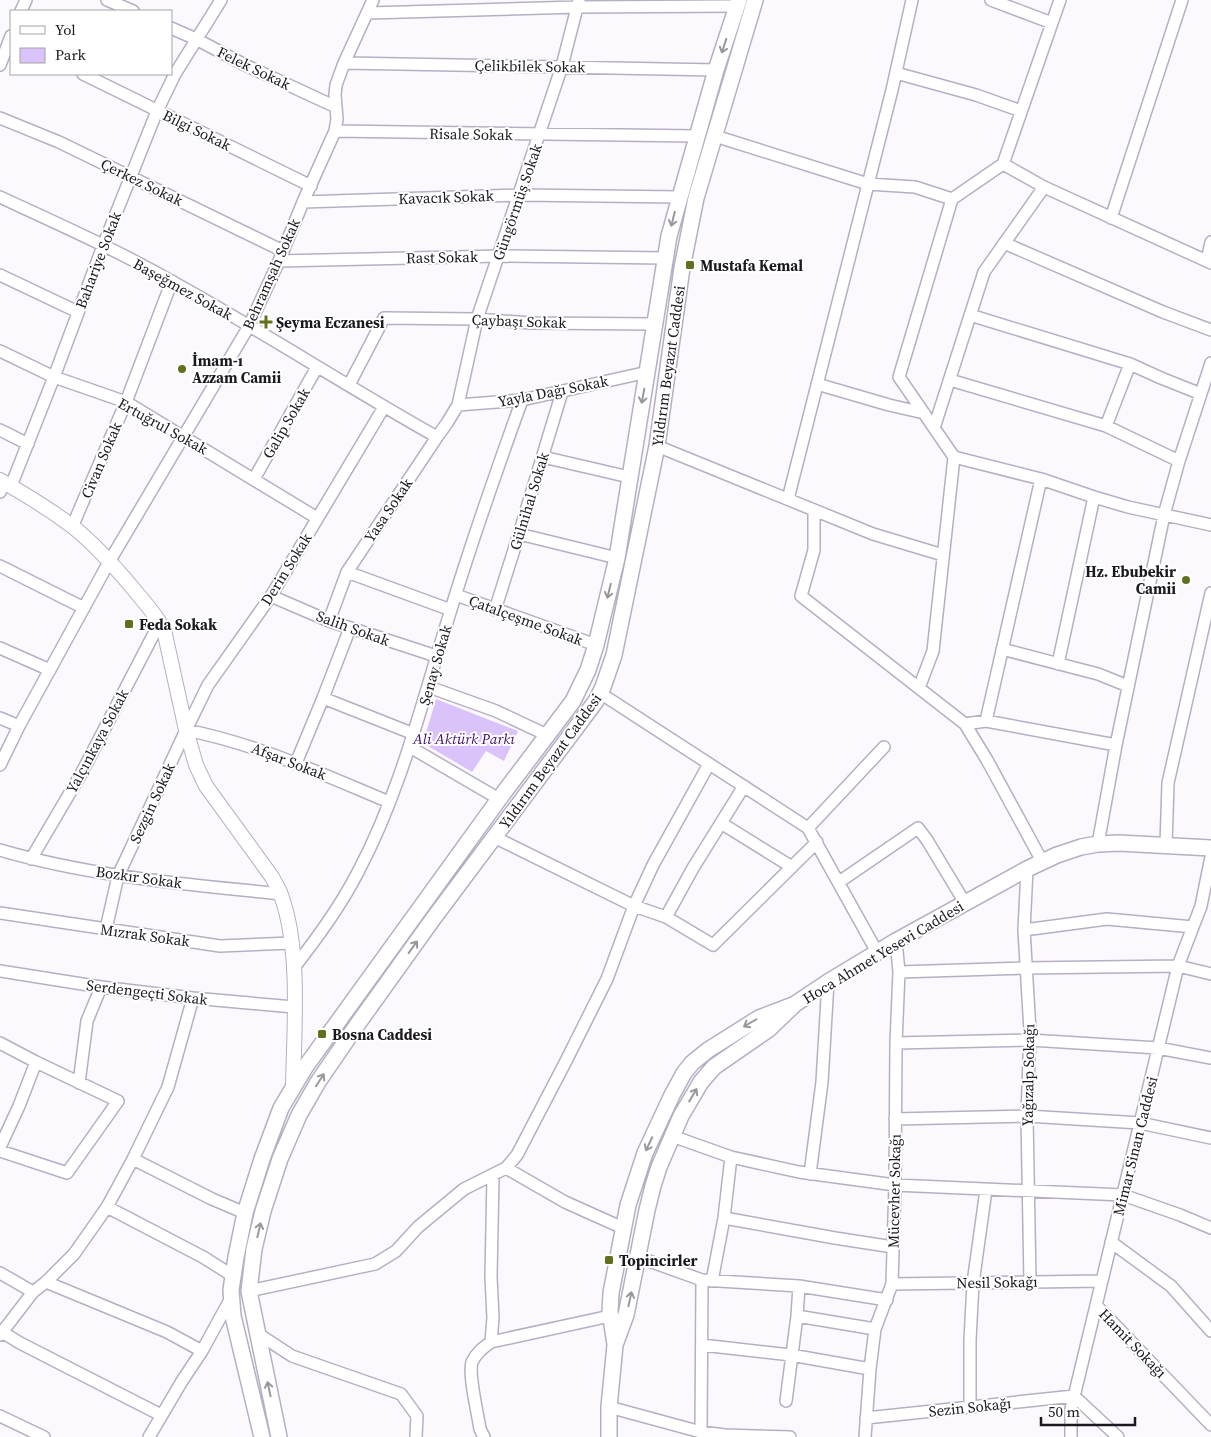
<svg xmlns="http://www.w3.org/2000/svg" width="1211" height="1437" viewBox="0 0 1211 1437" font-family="'Source Serif 4',serif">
	<rect width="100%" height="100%" fill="#fbf9fd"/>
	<!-- green -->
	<path fill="#dac2fb" d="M436,699L518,731L504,761L486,751L472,772L423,743Z"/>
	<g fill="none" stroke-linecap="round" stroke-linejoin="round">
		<defs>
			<path id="minor" d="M107,0L133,11
				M991,0L1052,23
				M21,11L26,0
				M368,13L577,7L737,6
				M171,28L196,39L245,65L336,107
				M344,63L716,70
				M0,65L11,36
				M896,73L976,95L1021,111
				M83,74L311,186
				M0,118L59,142L283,251
				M335,131L697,136
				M715,136L868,184L915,187L952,199
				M1003,164L1044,187L1211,263
				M0,197C58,224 117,250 173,282C262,331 348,387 437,437
				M303,202L520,195L679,197
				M1111,218L1182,0
				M1004,243L1163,312L1211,330
				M279,261L499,256L666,258
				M1207,261L1211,242
				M0,275L78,312
				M970,315L1130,364L1161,378L1201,394
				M0,351L54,377L126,402L317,518
				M950,380L1106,426L1179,461
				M817,384L889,405L924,413
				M349,385L384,318L477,319L531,323L654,324
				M458,405L522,400L648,372
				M1106,426L1130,364
				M934,428L984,272L1044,187
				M0,430L28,444
				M657,446L873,534L943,555
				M543,457L629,477
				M954,457L1041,479L1094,497L1128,507L1211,525
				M254,479L317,367
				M11,486L54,377L103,246L157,111L175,74L221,0
				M0,492L5,483
				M788,499L892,90L912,0
				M814,510V550L801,596L965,724L986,721L1116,745
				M72,527L126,402L172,281
				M519,534L617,558
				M0,566L84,608
				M347,572L451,610
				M456,595L596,645
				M271,596L329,621L436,656
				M495,610L519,534L562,392
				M329,621L347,572L437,437L447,423L458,405L477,319L562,66L579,0
				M0,648L50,670
				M1002,649L1098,674L1128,686
				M1058,664L1094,497
				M429,687L496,711L547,735
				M919,688L933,651L954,457L899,377L952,199L1003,164L1060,0
				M600,693L808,828L877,952
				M323,698L414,734
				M0,718L19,726
				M986,721L1041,479
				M965,724L987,760L1042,861
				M186,730C257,744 322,774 389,802
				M410,747L499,799
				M296,763L323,698L350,628
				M0,765L19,726L109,562L249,326L279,261L303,202L335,131L337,119L335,95L336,85L344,63L373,0
				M721,823L792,867
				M808,828L884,747
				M494,837L634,906L666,917L713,945L817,842
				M1098,844L1116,745L1164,515L1179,461L1211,363
				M1166,845L1168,783L1211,593
				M0,850C92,877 186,884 281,894
				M31,859L81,774L160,622
				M1027,869L1024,930L1030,1031L1027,1116L1030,1282
				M839,882L918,828L927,840L965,903
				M0,913L220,946L292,943
				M666,917L693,868L744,786
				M106,929L118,876L186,730L208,685L271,596L384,407
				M1024,930L1107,919L1193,927
				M293,969C317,938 340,907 358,872C401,791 422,702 449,616C471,543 496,472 522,400
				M0,971L101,987L193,998L294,1007
				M899,972L1025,968L1178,966L1211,974
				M0,1043L36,1062L118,1101L67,1173L0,1151
				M896,1043L1030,1040L1158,1048L1211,1058
				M79,1083L87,1021L101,987
				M895,1119L1027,1116L1140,1123L1211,1138
				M672,1136L731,1157L799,1172L895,1185L1123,1195L1180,1215L1211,1228
				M0,1147L19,1106L36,1062
				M133,1159L212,1199L245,1213
				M506,1168L565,1202L623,1228
				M810,1174L822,1082L828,982
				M107,1207L203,1257L233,1276
				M724,1218L835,1238L893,1247
				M1111,1242L1171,1286L1211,1331
				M638,1257L702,1280L799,1286L887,1300
				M0,1273L33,1292
				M712,1281L724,1218L731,1157
				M46,1282L167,1332L202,1351
				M892,1284L1102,1281
				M249,1291L375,1264L396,1251L418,1227L464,1189L506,1168L517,1155L566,1061L607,979L634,906L653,865L709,764
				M1096,1305L1211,1425
				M797,1316L875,1329
				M2,1332L20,1343L161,1415
				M257,1333L292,1356L401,1394L417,1416L416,1437
				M0,1335L33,1292L46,1282L74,1254L107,1207L133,1159L168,1087L193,998
				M491,1342L610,1316
				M702,1345L791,1355L870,1369
				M786,1401L797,1316L799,1286
				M609,1407L701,1432L725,1435L790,1437
				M970,1407V1340L973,1283L986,1190
				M0,1416L44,1437
				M866,1418L1074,1396L1118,1437
				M701,1432L702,1280
				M149,1437L182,1381L202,1351L231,1298
				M484,1437L480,1429C478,1415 468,1374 472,1362C476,1353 483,1348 491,1342L493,1318L491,1277L493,1176
				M865,1437L870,1369L875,1329L892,1284L895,1185L896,1043L899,972L896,941
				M1071,1437V1409L1178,966L1201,906L1211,857"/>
			<path id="tertiary" d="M0,480C25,494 49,509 72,526C96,545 117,569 136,592C146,604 157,616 164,630L186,730L196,765L206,786L272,877C275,883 279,889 281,895C301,949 294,1029 293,1087"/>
			<path id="secondary" d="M615,1344L610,1312L611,1293L628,1205L645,1153L672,1095L684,1073L692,1063L708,1050L759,1018L793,1005
				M262,1437L233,1316L231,1290L236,1257L245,1213L262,1159L281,1108L306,1066L499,799L573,701L588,670L596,645L617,558L669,236L716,70L739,0
				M279,1437L249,1291L254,1249L263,1211L280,1159L299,1115L318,1082L357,1025L433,919L596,701L603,687L614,655L657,446L682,268L696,198L755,0
				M609,1437V1407L615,1345L626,1315L647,1210L653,1186L659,1167L681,1116L701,1082L714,1067L769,1029L795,1004L828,982L896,941L1027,869L1057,855L1081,847L1098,844L1119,843L1211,848"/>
		</defs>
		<!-- minor casing -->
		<use href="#minor" stroke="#b7aec4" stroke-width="14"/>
		<!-- tertiary casing -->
		<use href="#tertiary" stroke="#b7aec4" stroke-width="16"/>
		<!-- secondary casing -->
		<use href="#secondary" stroke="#b7aec4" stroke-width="18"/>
		<!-- minor -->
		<use href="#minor" stroke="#fff" stroke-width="11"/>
		<!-- tertiary -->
		<use href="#tertiary" stroke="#fff" stroke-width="14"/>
		<!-- secondary -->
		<use href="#secondary" stroke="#fff" stroke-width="15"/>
	</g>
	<!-- one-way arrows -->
	<defs><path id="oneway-shaft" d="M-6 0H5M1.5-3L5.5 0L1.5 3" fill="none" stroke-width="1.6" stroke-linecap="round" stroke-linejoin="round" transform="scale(1.25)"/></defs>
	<g stroke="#98979b">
		<use href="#oneway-shaft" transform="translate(724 46) rotate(108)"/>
		<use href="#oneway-shaft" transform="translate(673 219) rotate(104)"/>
		<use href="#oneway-shaft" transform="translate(643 396) rotate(100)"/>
		<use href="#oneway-shaft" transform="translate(609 591) rotate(104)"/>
		<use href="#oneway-shaft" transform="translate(413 947) rotate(-54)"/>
		<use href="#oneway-shaft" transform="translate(750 1023) rotate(150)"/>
		<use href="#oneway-shaft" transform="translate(320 1080) rotate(-57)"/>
		<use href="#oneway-shaft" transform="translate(693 1095) rotate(-59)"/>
		<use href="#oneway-shaft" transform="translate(649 1144) rotate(115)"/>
		<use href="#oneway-shaft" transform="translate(259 1230) rotate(-77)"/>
		<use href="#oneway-shaft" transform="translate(630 1299) rotate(-78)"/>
		<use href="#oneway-shaft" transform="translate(269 1389) rotate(-102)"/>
	</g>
	<!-- markers -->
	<g fill="#61701c" stroke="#fff" stroke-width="2">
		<rect x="685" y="260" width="10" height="10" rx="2.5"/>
		<path d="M263.5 314.5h5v5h5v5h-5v5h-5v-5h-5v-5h5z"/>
		<circle cx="182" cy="369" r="5"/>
		<circle cx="1186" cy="580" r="5"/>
		<rect x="124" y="619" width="10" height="10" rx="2.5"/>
		<rect x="317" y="1029" width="10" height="10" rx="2.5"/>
		<rect x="604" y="1255" width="10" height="10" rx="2.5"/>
	</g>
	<g text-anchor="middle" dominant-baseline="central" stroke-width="4" stroke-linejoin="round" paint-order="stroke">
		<!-- street labels -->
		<g font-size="15" fill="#1b1820" stroke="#fff">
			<text transform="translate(530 66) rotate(1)">Çelikbilek Sokak</text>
			<text transform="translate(254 68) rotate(26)">Felek Sokak</text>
			<text transform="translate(197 130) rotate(26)">Bilgi Sokak</text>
			<text transform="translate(471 134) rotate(1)">Risale Sokak</text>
			<text transform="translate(142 182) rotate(26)">Çerkez Sokak</text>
			<text transform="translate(446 197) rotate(-2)">Kavacık Sokak</text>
			<text transform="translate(517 202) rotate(-71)">Güngörmüş Sokak</text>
			<text transform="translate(442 257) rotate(-1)">Rast Sokak</text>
			<text transform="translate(98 260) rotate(-69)">Bahariye Sokak</text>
			<text transform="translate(271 274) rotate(-66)">Behramşah Sokak</text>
			<text transform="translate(183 289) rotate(29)">Başeğmez Sokak</text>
			<text transform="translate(519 321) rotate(2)">Çaybaşı Sokak</text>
			<text transform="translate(668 366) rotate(-82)">Yıldırım Beyazıt Caddesi</text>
			<text transform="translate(553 391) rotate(-11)">Yayla Dağı Sokak</text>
			<text transform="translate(286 423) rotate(-60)">Galip Sokak</text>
			<text transform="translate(163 426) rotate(29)">Ertuğrul Sokak</text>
			<text transform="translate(101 460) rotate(-67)">Civan Sokak</text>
			<text transform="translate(529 501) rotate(-73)">Gülnihal Sokak</text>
			<text transform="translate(388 510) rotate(-56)">Yasa Sokak</text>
			<text transform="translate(286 569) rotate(-58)">Derin Sokak</text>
			<text transform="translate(526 620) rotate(20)">Çatalçeşme Sokak</text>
			<text transform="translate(353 628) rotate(20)">Salih Sokak</text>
			<text transform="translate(435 665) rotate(-74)">Şenay Sokak</text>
			<text transform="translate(97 741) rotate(-62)">Yalçınkaya Sokak</text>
			<text transform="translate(289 761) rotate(21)">Afşar Sokak</text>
			<text transform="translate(550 761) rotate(-54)">Yıldırım Beyazıt Caddesi</text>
			<text transform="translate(152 803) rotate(-65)">Sezgin Sokak</text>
			<text transform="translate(139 877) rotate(8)">Bozkır Sokak</text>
			<text transform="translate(145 935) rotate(8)">Mızrak Sokak</text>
			<text transform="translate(883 952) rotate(-31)">Hoca Ahmet Yesevi Caddesi</text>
			<text transform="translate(147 992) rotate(7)">Serdengeçti Sokak</text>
			<text transform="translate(1028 1075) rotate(-89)">Yağızalp Sokağı</text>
			<text transform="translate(1135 1146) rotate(-76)">Mimar Sinan Caddesi</text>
			<text transform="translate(894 1191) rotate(-89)">Mücevher Sokağı</text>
			<text transform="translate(997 1282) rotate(-1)">Nesil Sokağı</text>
			<text transform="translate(1133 1343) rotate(46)">Hamit Sokağı</text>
			<text transform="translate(970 1407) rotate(-6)">Sezin Sokağı</text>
		</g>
		<!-- poi labels -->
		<g font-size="15" font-weight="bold" fill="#1b1820" stroke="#fff" text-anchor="start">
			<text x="700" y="265">Mustafa Kemal</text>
			<text x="276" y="322">Şeyma Eczanesi</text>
			<text x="192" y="360">İmam-ı<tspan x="192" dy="17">Azzam Camii</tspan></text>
			<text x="1176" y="571" text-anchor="end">Hz. Ebubekir<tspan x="1176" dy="17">Camii</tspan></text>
			<text x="139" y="624">Feda Sokak</text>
			<text x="332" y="1034">Bosna Caddesi</text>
			<text x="619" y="1260">Topincirler</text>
		</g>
		<!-- park labels -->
		<g font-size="15" font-style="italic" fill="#401167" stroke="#fff">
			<text x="464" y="738">Ali Aktürk Parkı</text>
		</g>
	</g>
	<!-- legend -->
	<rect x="10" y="10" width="162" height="65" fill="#ffffff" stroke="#a4a3a6"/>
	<rect x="20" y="26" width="25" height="8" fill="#ffffff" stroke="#a4a3a6"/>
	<text x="55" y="35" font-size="15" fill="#1b1820">Yol</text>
	<rect x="20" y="48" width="25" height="15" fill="#dac2fb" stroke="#a4a3a6"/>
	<text x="55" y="60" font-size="15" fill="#1b1820">Park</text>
	<!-- scale -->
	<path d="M1041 1417v8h94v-8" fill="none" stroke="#1b1820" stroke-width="2.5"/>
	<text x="1048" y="1417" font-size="15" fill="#1b1820" stroke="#ffffff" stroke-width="4" paint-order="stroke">50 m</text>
</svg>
